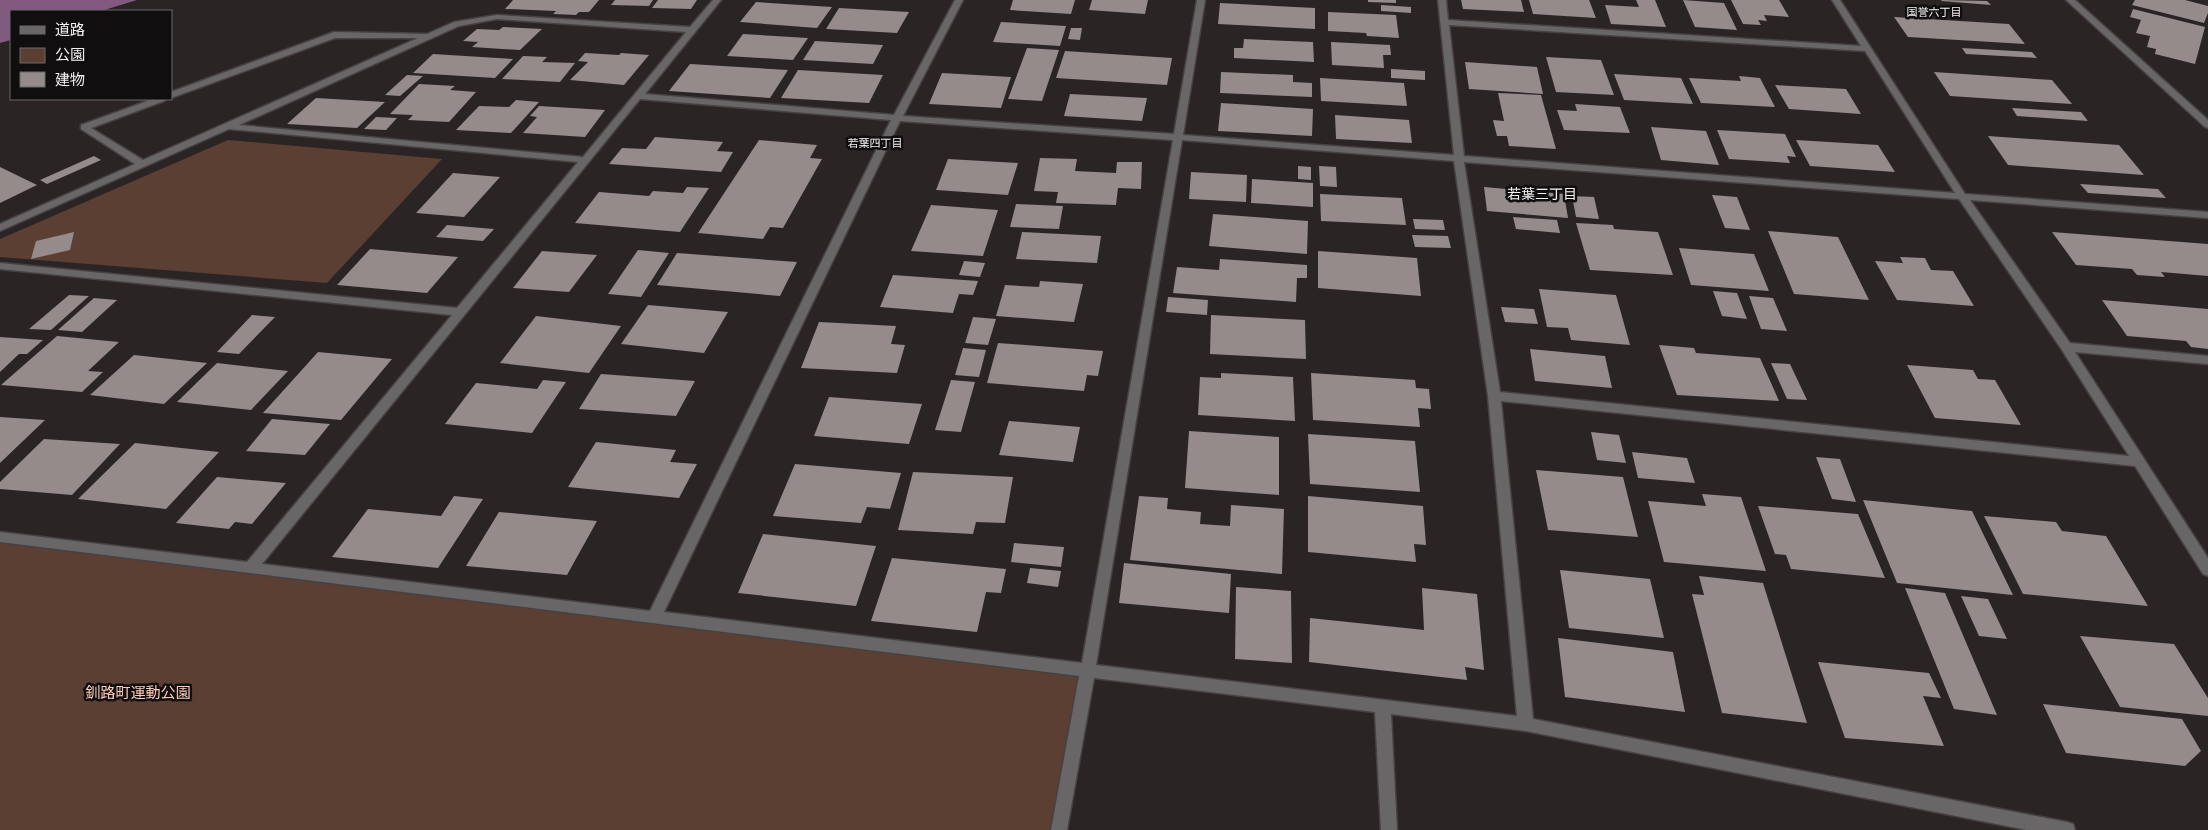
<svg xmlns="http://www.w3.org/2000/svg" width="2208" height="830" viewBox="0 0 2208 830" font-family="Raleway,'Noto Sans JP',sans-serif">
	<rect width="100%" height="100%" fill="#2b2425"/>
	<!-- green -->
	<path fill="#5c3f33" d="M228,140L442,159L327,283L0,257V239Z
		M0,538L1088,670L1059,830H0Z"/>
	<!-- water -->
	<path fill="#825a80" d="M0,0H137L101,11H11V40L0,43Z"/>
	<!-- building -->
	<path fill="#948b8a" d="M513,0H599L589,12H579L576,15L553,14L556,11L505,9Z
		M615,0H653L649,6L611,5Z
		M658,0H697L691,9L652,8Z
		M1013,0H1075L1071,14L1010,10Z
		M1092,0H1148L1145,14L1089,10Z
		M1368,0H1396V3L1368,2Z
		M1461,0H1521L1524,12L1463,9Z
		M1529,0H1589L1596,18L1533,14Z
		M1636,0H1655L1666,27L1611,24L1605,5L1639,7Z
		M1683,0L1724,3L1737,30L1695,27Z
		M1731,0H1779L1789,17L1764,15L1767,21L1758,20L1761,25L1743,24Z
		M1942,0L1987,1L1991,5L1941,1Z
		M2135,0H2185L2208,6V13L2204,23L2132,5Z
		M756,2L832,7L817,28L740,22Z
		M1220,3L1315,8V29L1218,24Z
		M1381,5L1411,7V13L1381,11Z
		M839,8L909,12L897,33L826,29Z
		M2133,9L2205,27L2195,64L2155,54L2156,49L2147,47L2150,36L2136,33L2141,20L2130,17Z
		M1328,12L1396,15L1399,38L1367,36L1366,33L1328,31Z
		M1894,17L2009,24L2025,44L1908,37Z
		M1001,22L1066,26L1060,46L993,42Z
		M503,27L542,29L520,50L472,47L478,42L463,41L477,29L499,30Z
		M1071,28H1082L1080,40L1068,39Z
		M743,34L808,38L793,60L727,56Z
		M1244,39L1313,42L1314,62L1234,58V48H1243Z
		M815,41L883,45L873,64L803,60Z
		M1331,42L1390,45L1391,55H1383L1384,68L1332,65Z
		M1027,48L1059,50L1042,101L1008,99Z
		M1962,48L2032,52L2037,58L1966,54Z
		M1065,51L1172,58L1167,85L1056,78Z
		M585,53L619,55L621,53L649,55L624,85L570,80L588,62L578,61Z
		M433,54L513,59L495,78L413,73Z
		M523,56L547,57L542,62L575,63L560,82L502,79Z
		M1546,57L1601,60L1614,95L1556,92Z
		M1465,62L1537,67L1543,94L1469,89Z
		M690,64L788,70L770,98L669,91Z
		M1391,69L1425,71V80L1391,78Z
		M798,70L883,75L869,103L781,98Z
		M1221,72L1293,75V82L1312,83V97L1220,93Z
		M1934,72L2052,80L2072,104L1950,96Z
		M942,73L1011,77L1001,108L929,104Z
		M1614,74L1681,78L1693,104L1624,100Z
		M407,75L423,76L400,96L385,95Z
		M1739,76L1760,78L1775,107L1701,103L1689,78L1741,81Z
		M1320,78L1404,83L1407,106L1321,101Z
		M419,84L455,86L450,90L476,92L449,122L408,120L413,115L390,114Z
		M1775,85L1846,89L1861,114L1789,109Z
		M1498,93L1541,95L1556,149L1509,146L1507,136H1497L1493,120L1504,121Z
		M1070,94L1147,98L1142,121L1064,116Z
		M316,98L385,102L357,128L287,124Z
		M516,100L539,102L511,133L456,130L479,106L509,107Z
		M1221,103L1313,109L1312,136L1218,131Z
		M1575,104L1620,107L1630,133L1564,130L1557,110L1577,111Z
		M539,106L605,110L585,137L523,133L537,117L530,116Z
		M2012,108L2081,112L2088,121L2017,116Z
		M1335,115L1409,120L1412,143L1336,139Z
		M376,117L397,118L386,130L364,129Z
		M1651,127L1706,131L1719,165L1661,160Z
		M1717,130L1785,134L1796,157L1787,156L1790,163L1729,159Z
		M1988,136L2119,145L2144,175L2008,165Z
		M655,137L723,142L717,151L733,152L721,172L609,164L622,148L646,149Z
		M759,140L817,145L810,158L822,159L783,228L770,227L763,239L698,233Z
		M1796,140L1878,145L1895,172L1810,166Z
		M94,156L101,160L47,184L40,180Z
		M1040,158L1077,159L1075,171L1116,173L1117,162H1142L1141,189L1118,188L1116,205L1056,203L1058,192L1034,191Z
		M948,159L1018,163L1008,195L936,190Z
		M1298,166L1311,167V180L1298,179Z
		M1319,166L1336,167L1337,187L1320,186Z
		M0,167L37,185L0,203Z
		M1191,172L1247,175L1246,202L1189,199Z
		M453,173L500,177L464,217L416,213Z
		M1252,179L1313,183V207L1251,203Z
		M2080,184L2158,189L2166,198L2088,193Z
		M687,187L709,188L680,232L575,223L599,192L649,196L653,191L683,193Z
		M1484,187L1564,194L1568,218L1487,211Z
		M1320,194L1402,198L1406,225L1321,221Z
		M1712,195L1737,197L1750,230L1725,228Z
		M1572,196L1594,197L1599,219L1576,217Z
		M1016,204L1063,206L1059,229L1010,227Z
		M931,205L998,210L983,256L911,251Z
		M1213,214L1308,221L1307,254L1209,246Z
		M1513,217L1557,220L1560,233L1516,229Z
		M1413,219L1443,220L1445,230L1415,229Z
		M1576,223L1613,225L1614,229L1658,232L1673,275L1590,270Z
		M447,225L494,229L483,241L436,237Z
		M1768,231L1838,237L1869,300L1794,294Z
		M74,232L70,250L31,259L36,241Z
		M1022,232L1101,236L1097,263L1016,259Z
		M2052,232L2208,244V276L2161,272L2165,277L2137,275L2132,269L2076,265Z
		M1412,235L1448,236L1451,248L1415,247Z
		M1679,248L1754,254L1769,291L1691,285Z
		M370,249L458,257L427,293L337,285Z
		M638,250L669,253L641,297L608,294Z
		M542,251L597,255L569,292L513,288Z
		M1318,251L1417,258L1421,296L1318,288Z
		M677,253L797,262L780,296L657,285Z
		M1900,257L1925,258L1931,270L1953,271L1974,306L1897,300L1875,261L1903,263Z
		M1220,259L1307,265V278H1297L1296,302L1173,293L1177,267L1219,270Z
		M964,261L985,263L980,277L959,275Z
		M893,275L978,281L973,295L959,294L953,313L880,307Z
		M1040,281L1083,284L1074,322L996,316L1005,285L1039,287Z
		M1539,289L1616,295L1630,345L1571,340L1568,328L1547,327Z
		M1713,291L1737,293L1747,319L1722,316Z
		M69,295L89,296L51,330L29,329Z
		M1749,296L1773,298L1787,331L1761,329Z
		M1168,297L1208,300L1207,315L1166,312Z
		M94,298L117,300L82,332L58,330Z
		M2102,300L2208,309V349L2191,347L2186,341L2127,336Z
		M648,305L728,312L704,353L621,344Z
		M1501,307L1534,309L1538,324L1505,322Z
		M252,315L275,317L239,354L217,352Z
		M1211,315L1305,320L1306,359L1210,354Z
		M536,316L621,326L589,373L500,363Z
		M973,317L996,319L988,345L965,343Z
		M819,322L896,326L891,344L905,345L897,373L801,368Z
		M57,336L119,342L88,371L103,372L82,392L1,385Z
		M0,337L43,340L27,354H19L0,372Z
		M998,343L1103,351L1098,376L1087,375L1084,391L987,383Z
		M1659,345L1694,348L1696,353L1760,358L1779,401L1677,395Z
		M963,348L986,350L979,377L955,375Z
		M1530,349L1605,356L1612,388L1535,381Z
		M318,352L392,359L341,420L263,413Z
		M134,355L207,363L164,404L90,395Z
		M217,363L288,371L251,410L177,402Z
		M1771,363L1790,364L1807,400L1787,399Z
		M1907,365L1973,370L1978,379L1995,380L2021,425L1935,418Z
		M1221,373L1293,377L1295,421L1198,415L1200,377L1221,378Z
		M1311,373L1415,380L1416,388L1429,389L1431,409L1418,408L1420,427L1313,420Z
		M601,374L695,381L676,416L579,409Z
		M543,380L566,382L532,433L445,424L476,383L537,389Z
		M951,380L975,382L961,432L935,430Z
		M829,397L922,404L909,444L814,436Z
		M0,417L45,420L0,463Z
		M272,419L330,424L305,455L246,451Z
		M1009,421L1080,427L1073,462L999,455Z
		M1189,431L1279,437V495L1185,488Z
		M1591,432L1619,435L1626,463L1597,460Z
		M1308,434L1415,441L1420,492L1310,484Z
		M44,439L120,444L72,495L0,489V482Z
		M596,442L676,450L670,462L697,464L679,498L568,487Z
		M135,443L219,452L166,509L78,499Z
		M1632,452L1687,458L1695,483L1638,478Z
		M1816,457L1840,459L1856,502L1832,499Z
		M795,464L901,473L890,509L867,507L861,523L773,516Z
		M1536,470L1623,477L1638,537L1548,530Z
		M913,472L1013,477L1005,523L976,522L973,534L898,530Z
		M217,477L286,483L252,524L235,522L229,529L176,523Z
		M1702,494L1741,497L1766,571L1664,562L1648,501L1706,506Z
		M454,496L483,499L438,568L332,557L368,509L441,516Z
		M1139,496L1168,498L1167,509L1201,512L1200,524L1230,526L1231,505L1284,509L1282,574L1130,560Z
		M1308,496L1423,506L1426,545L1414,544L1416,562L1308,552Z
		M1863,500L1972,511L2013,595L1897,583Z
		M1758,506L1858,514L1885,578L1791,569L1786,555L1775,554Z
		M499,512L597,521L567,575L466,566Z
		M1984,516L2056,522L2062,531L2106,536L2148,606L2023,594Z
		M763,534L876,546L856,606L738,593Z
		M1014,543L1064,547L1061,567L1011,562Z
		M892,558L1006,569L1001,593L986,592L977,632L871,621Z
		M1124,563L1231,574L1229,613L1119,603Z
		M1030,568L1061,571L1058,587L1027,583Z
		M1560,570L1650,579L1664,638L1569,628Z
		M1699,576L1763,583L1807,723L1722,713L1692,594L1704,595Z
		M1236,587L1291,591L1292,663L1235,659Z
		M1422,588L1477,594L1484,670L1465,667L1467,680L1309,662L1310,618L1424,630Z
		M1905,588L1945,593L1997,715L1954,709Z
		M1961,596L1988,599L2007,639L1979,636Z
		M2080,636L2174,644L2208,698V716L2120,707Z
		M1558,638L1673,652L1685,712L1565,697Z
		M1818,662L1929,673L1941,698L1923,696L1944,746L1845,738Z
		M2043,704L2182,719L2201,751L2185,766L2066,753Z"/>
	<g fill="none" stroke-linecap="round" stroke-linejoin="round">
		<defs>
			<path id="minor" d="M713,0H721L645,94L894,115L955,0H963L903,116L1174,134L1197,0H1205L1183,135L1454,155L1438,0H1446L1448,20L1861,46L1832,0H1840L1965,194L2208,212V218L1970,200L2070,343L2208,356V364L2075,352L2208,558V576L2203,574L2135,466L1501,401L1533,719L2067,822L2073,824L2075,830H2027L1526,731L1391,714L1397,830H1381L1375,712L1094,678L1067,830H1051L1079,676L0,542V532L247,562L452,315L0,269V263L457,308L578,162L229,129L0,231V224L135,164L81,129V125L153,99H165L164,101L91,128L143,160L418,38H335L171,98V92L334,32L427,34L454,22L497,15L690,27ZM497,19L686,32L583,157L239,125L459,26ZM1449,25L1865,51L1955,193L1464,156ZM640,99L891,120L650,611L262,564ZM900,121L1173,140L1082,663L664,612ZM1182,140L1454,161L1488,396L1517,716L1096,665ZM1464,162L1959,199L2062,350L2129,456L1500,392Z
				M2066,0H2075L2208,120V128L2205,127Z"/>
		</defs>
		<!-- minor casing -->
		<use href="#minor" stroke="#474142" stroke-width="3"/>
		<!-- minor -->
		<use href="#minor" fill="#696668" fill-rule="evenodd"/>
	</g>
	<g text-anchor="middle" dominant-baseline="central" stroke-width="5" stroke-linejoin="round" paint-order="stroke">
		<!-- far-neighbourhood labels -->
		<g font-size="11" fill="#f5f0f1" stroke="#110e0f">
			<text x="1934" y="12">国誉六丁目</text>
			<text x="875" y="143">若葉四丁目</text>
		</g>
		<!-- neighbourhood labels -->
		<g font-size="14" fill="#f5f0f1" stroke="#110e0f">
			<text x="1542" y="194">若葉三丁目</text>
		</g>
		<!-- near-park labels -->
		<g font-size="15" fill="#fdccb7" stroke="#110e0f">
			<text x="138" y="693">釧路町運動公園</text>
		</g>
	</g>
	<!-- legend -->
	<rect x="10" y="10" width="162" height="90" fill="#110e0f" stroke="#6c6869"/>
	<rect x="20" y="26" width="25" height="8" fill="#696668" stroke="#6c6869"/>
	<text x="55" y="35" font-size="15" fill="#f5f0f1">道路</text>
	<rect x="20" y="48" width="25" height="15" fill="#5c3f33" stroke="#6c6869"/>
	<text x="55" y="60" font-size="15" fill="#f5f0f1">公園</text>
	<rect x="20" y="72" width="25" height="15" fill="#948b8a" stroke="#6c6869"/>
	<text x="55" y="85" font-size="15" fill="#f5f0f1">建物</text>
</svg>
